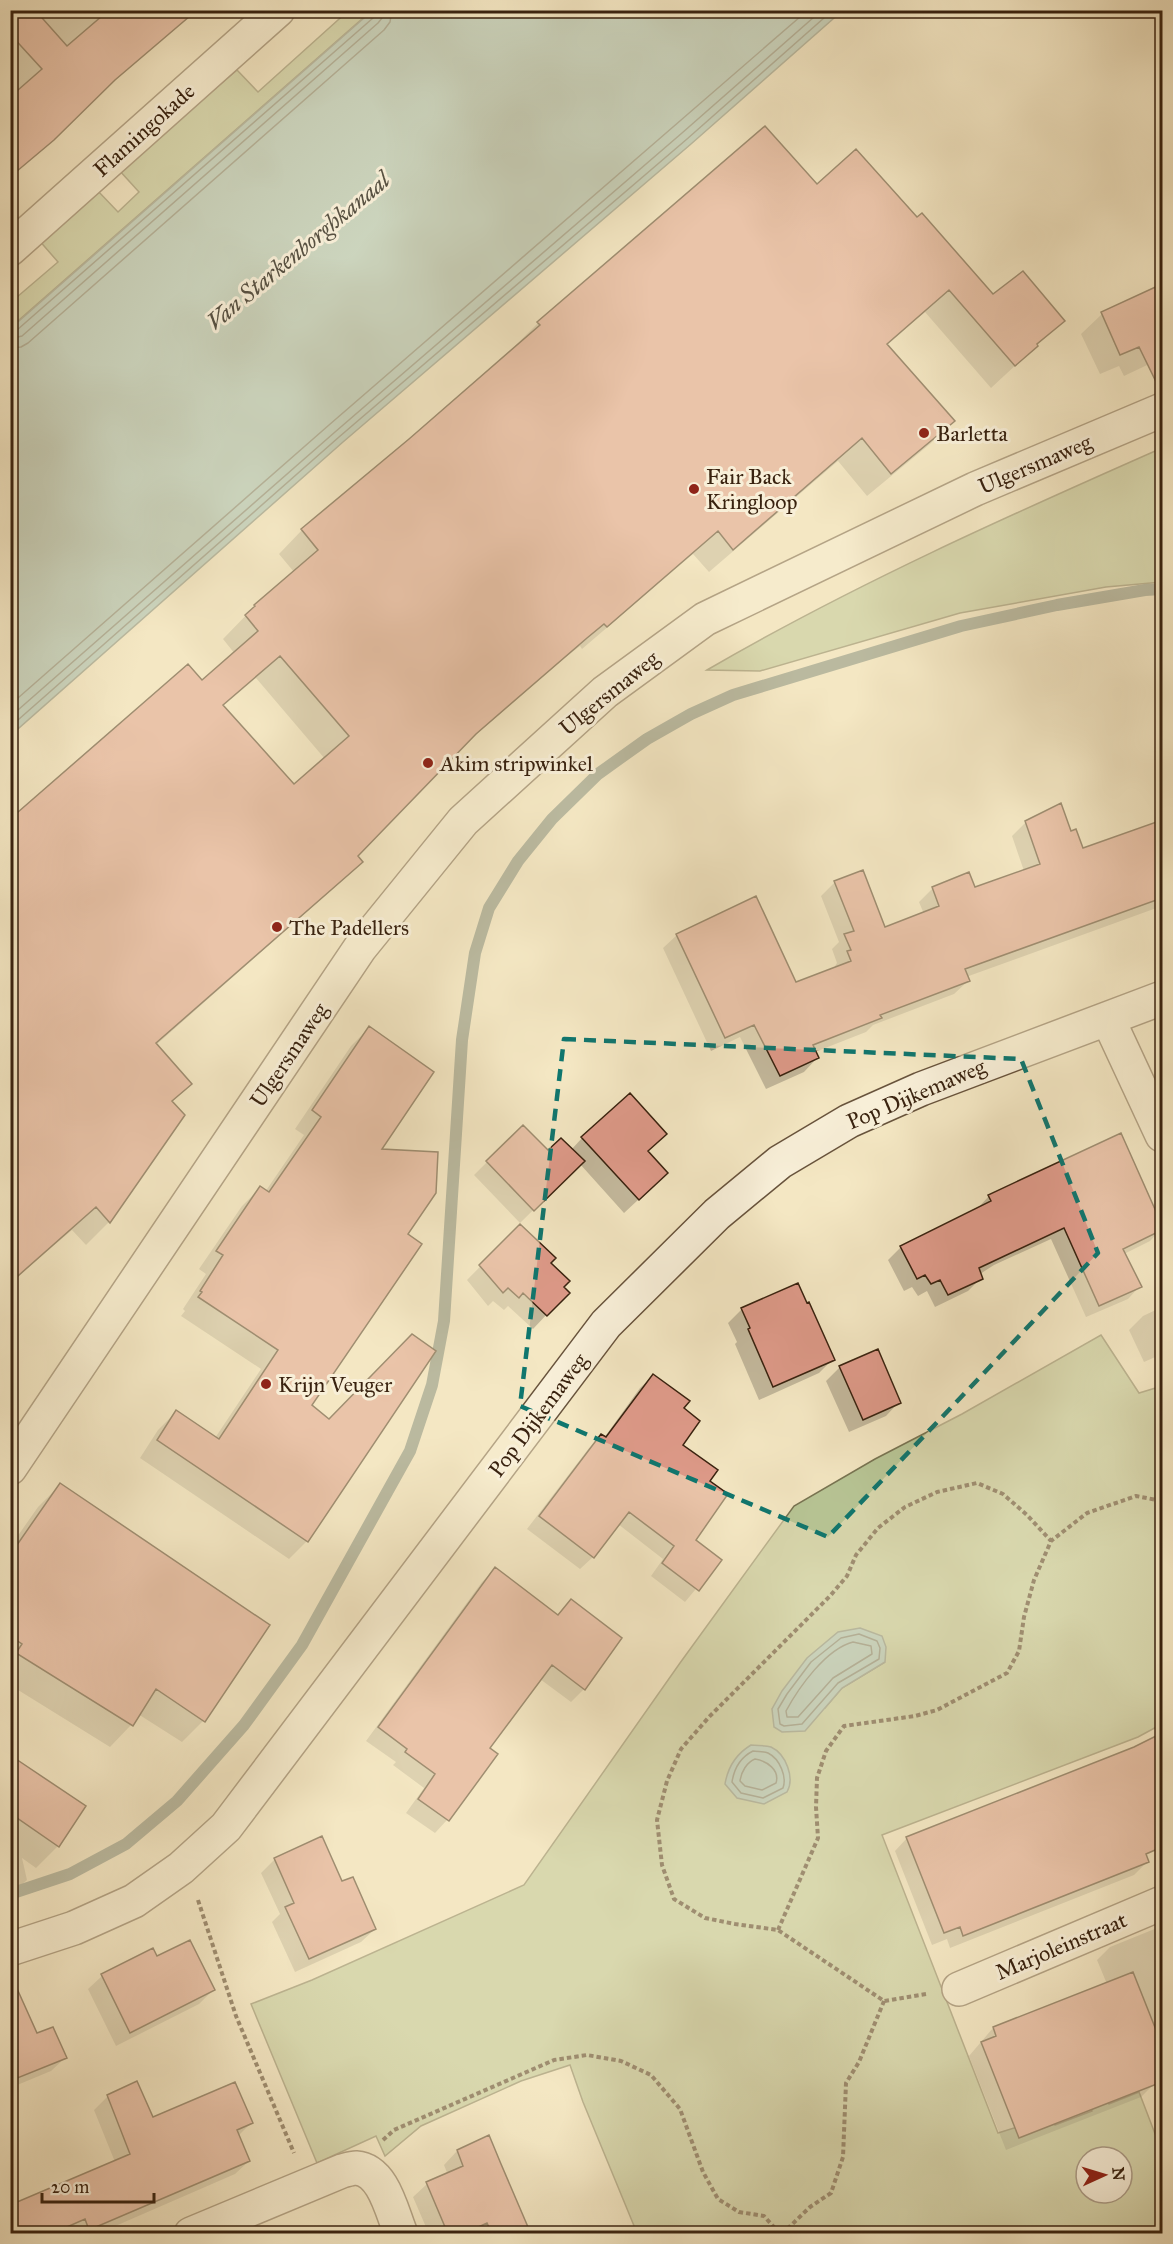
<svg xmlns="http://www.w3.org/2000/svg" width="1173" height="2244" viewBox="0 0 1173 2244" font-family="'IM FELL Great Primer',serif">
	<rect width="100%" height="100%" fill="#f4e7c3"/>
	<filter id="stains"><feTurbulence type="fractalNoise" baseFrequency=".00333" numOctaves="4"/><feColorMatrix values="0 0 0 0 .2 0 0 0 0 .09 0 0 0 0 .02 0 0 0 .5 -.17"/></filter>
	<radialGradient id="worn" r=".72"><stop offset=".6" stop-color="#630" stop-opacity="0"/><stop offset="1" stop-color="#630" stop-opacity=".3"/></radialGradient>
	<!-- green -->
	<path fill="#b8c696" stroke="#787452" stroke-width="1.5" fill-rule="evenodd" d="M348,11H371L11,327L10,303L58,262L38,239L97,190L118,212L139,192L119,170L237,70L258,92Z
		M1162,448V582L1106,587L960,613L760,671L707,670C853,585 1008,516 1162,448Z
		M1101,1335L1139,1393L1162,1386V1724L1138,1737L882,1835L998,2133L1052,2116L1055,2125L1092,2111L1090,2103L1106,2097L1109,2104L1139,2092L1162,2152V2233H637L583,2102L570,2065L521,2081L421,2126L385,2156L376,2136L317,2163L251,2004L312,1980L524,1885L680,1663L794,1506L875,1459L962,1414ZM885,1662L842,1688L825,1708L772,1709ZM1086,2157H1122V2193H1086Z"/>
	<!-- water -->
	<path fill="#9cbfb8" stroke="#748074" stroke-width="1.5" d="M372,11H842L691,144L343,442L11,735V328Z
		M860,1628L882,1636L886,1647L885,1662L842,1688L805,1731L782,1732L774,1727L772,1709L782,1691L807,1658L838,1632Z
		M751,1745C757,1746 765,1745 771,1747C786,1754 795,1778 787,1792L764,1804L737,1798L725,1784C728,1766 736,1754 751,1745Z"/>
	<!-- shadow -->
	<path fill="#0003" fill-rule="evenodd" d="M10,10H197L100,93L10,177Z
		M765,128L816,186L917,220L993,297L1063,321L991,388L925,312L886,346L953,421L930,444L867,496L838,461L709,572L693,554L582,649L580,646L561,661L456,752L356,856L361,862L337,885L156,1045L190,1084L172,1102L109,1222L86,1245L72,1230L10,1283V819L202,682L235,654L223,639L255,606L294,572L279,554L302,530L516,348L515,346L538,323ZM256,678L325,759L294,786L223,706Z
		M1162,286V358L1124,376L1119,366L1100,374L1081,334L1102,314Z
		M1026,822L1070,833L1082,850L1162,822V906L966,977L968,981L954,994L873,1025L866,1032L815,1052L817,1058L804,1072L766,1089L740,1037L711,1051L663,948L677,935L795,984L836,968L835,966L837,963L832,949L839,942L821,896L835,882L884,929L924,914L919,902L933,888L974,889L1024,871L1012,836Z
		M369,1028L379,1150L405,1234L310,1405L329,1421L307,1541L289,1559L140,1458L158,1430L176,1412L215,1438L261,1369L181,1316L185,1311L183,1309L206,1274L199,1269L242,1206L260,1188L265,1192L304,1135L295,1129L351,1046Z
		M1120,1135L1162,1228L1150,1241L1124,1254L1140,1286L1128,1299L1086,1317L1051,1239L994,1265L980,1274L981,1278L968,1291L935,1307L927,1291L918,1296L912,1287L904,1291L888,1260L901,1247L977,1209L989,1196Z
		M582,1138L646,1152L652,1187L624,1213L580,1164L520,1223L474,1175L487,1162L571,1150Z
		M520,1226L549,1263L567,1293L533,1329L508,1306L504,1310L493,1301L488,1306L467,1280Z
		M1162,1307V1354L1144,1362L1129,1330L1143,1316Z
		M742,1309L833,1359L819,1373L759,1400L735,1344L737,1342L728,1323Z
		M840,1367L899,1402L886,1416L849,1432L826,1381Z
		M653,1376L682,1409L681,1446L708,1482L694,1540L720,1560L685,1602L651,1576L663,1559L618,1524L593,1557L580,1569L527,1529L589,1448L602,1436L604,1438L640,1388Z
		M60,1485L203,1721L182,1742L138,1714L131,1725L110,1747L10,1685V1547L38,1507Z
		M495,1569L556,1616L571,1601L620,1639L584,1689L571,1702L540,1679L488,1748L496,1754L447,1820L435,1833L406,1813L424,1788L393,1765L396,1762L366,1741L482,1582Z
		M1162,1734V1808L1135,1754L1148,1742Z
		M10,1752L14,1754L11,1757L58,1846L36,1868L22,1858L27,1880L10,1895Z
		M907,1838L1147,1862L1134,1875L950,1948L947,1939L932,1945L895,1851Z
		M275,1859L341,1883L375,1929L361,1942L295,1972L272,1922L280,1914L261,1873Z
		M1162,1926V2075L1152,2079L1154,2084L1141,2097L1006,2150L969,2056L993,2028L1107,1984L1097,1960L1110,1947Z
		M153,1950L157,1958L213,1990L199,2004L116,2046L88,1989L102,1976Z
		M10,2016L65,2058L51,2071L10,2088Z
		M108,2096L153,2119L252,2122L238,2136L249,2161L235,2174L97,2234H72L71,2232L10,2234L115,2162L94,2110Z
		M457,2151L530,2234H429L413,2197L427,2184L448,2175L444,2165Z
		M304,2226L307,2234H285Z
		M347,2229L349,2234H335Z"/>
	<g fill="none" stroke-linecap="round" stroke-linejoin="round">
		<!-- shore -->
		<path stroke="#6a7064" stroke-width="1.5" d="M10,332L17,330L373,18L375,10
			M10,339L22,336L378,23L382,18L383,10
			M10,348L21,347L28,343L384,30L390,22L392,10
			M10,705L329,425L808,10
			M10,717L335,432L682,133L822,10
			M10,727L339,437L687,139L833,10
			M859,1634L877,1641L880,1648L879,1659L838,1683L802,1724L784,1726L780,1724L778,1709L787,1694L811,1662L841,1638Z
			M853,1642L871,1646L872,1654L833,1678L798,1717H787L786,1711C799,1687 826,1649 853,1642Z
			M753,1751C757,1752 764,1751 768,1753C780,1759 787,1777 783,1788L763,1798L741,1793L732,1782C734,1769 741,1757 753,1751Z
			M755,1759C767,1761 780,1770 776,1783L762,1790L745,1786L740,1781C741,1772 747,1762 755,1759Z"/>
		<!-- stream -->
		<path stroke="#748074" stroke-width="12" d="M10,1894L70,1874L126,1844L177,1801L244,1725L302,1645L410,1451L432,1385L444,1321L462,1040L475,953L489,908L518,861L552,819L598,774L647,739L691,714L733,695L961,626L1057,605L1145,590L1162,589"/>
	</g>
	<!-- building -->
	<path fill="#de9a89" stroke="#39220f" stroke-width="1.5" fill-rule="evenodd" d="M10,10H35L67,46L109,10H197L115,80L54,140L10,177V97L42,69L10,34Z
		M765,126L817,184L856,149L917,217L922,213L993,294L1023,271L1065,321L1037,344L1038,346L1015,366L949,290L887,344L955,421L891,474L862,438L733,550L718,531L607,627L604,624L587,638L476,734L358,856L363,862L156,1043L192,1084L172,1101L185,1115L110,1223L96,1207L10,1283V819L188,664L202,680L258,631L245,615L255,606L254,605L318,550L301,529L409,439L540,325L537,322ZM280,656L349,736L294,784L223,705Z
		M1162,284V392H1161L1139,347L1120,355L1101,312Z
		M1061,803L1071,831L1076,829L1083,848L1162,820V898L965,969L970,981L880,1015L882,1018L813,1045L819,1058L780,1076L754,1025L725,1038L676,934L756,896L796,982L851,961L847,951L851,950L844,934L854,931L834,881L863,870L885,927L939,906L932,887L969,872L975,887L1040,864L1025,821Z
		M369,1026L434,1072L382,1149L438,1152L436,1193L408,1234L422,1244L312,1405L329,1419L412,1334L436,1351L308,1542L157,1440L176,1410L219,1439L278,1350L198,1297L202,1292L200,1291L223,1255L216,1251L260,1186L269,1192L321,1117L312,1110Z
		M630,1093L667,1134L648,1151L668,1173L639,1200L581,1137Z
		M523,1125L548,1150L561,1138L585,1161L534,1211L486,1161Z
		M1121,1133L1162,1225V1230L1123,1249L1142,1287L1099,1306L1064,1228L979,1268L983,1279L948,1295L940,1280L931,1284L925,1275L917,1279L900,1246L991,1201L988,1195Z
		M520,1224L556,1258L551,1263L570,1281L564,1287L570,1293L547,1316L523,1293L519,1298L508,1288L503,1293L479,1265Z
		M798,1283L807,1303L809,1302L835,1360L773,1387L748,1329L750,1328L741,1308Z
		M878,1349L901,1403L863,1420L839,1366Z
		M653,1374L690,1401L684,1408L700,1421L683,1445L718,1470L710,1481L728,1494L696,1540L722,1560L699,1591L662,1563L674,1546L629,1512L594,1558L539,1516L601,1434L606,1437Z
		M60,1483L270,1625L205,1722L156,1689L133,1726L16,1653L22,1644L10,1636V1555Z
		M495,1567L558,1615L571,1599L622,1638L585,1690L552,1665L490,1748L498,1754L449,1821L418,1799L435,1774L405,1752L407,1749L378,1727Z
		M1162,1733V1847L1146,1854L1149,1862L963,1936L960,1927L944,1933L906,1837L1134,1747Z
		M10,1755L86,1806L59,1847L10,1813Z
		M322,1836L342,1881L353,1877L376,1929L309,1959L285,1907L294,1903L274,1858Z
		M190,1940L215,1990L130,2033L101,1974L153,1948L157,1956Z
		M1133,1972L1162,2045V2082L1019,2138L981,2042L996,2036L993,2027Z
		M10,1973L37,2033L53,2027L67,2058L10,2081Z
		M137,2081L153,2117L235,2082L253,2123L237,2130L250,2161L89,2230L85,2219L51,2234H10V2205L130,2154L107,2095Z
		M489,2135L501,2164L531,2234H492L487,2223L463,2234H448L426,2182L463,2166L457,2150Z"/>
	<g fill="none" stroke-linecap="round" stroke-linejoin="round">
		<defs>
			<path id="minor" d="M10,249L278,10
				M1108,1019L1162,1135
				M10,1468L360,948L463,821L605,692L705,619L975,489L1162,410
				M10,1949L74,1928L134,1901L181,1868L226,1827L606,1324L717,1214L780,1162L849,1121L921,1089L1162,998
				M959,1989L1162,1903
				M191,2234L342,2171C346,2170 352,2168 356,2168C384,2170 392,2213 401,2234"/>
		</defs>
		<!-- minor casing -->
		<use href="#minor" stroke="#68533c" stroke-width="36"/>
		<!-- path -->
		<path stroke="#39220f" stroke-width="4" stroke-dasharray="4.5 3" stroke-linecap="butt" d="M198,1900L236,2016L294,2153
			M778,1930L818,1838L816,1807L817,1778L826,1751L844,1726L915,1716L937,1710L1007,1673L1019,1651L1024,1617L1034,1580L1051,1541L1087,1513L1136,1496L1162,1501
			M926,1994L884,2001L778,1930L735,1924L705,1918L674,1899L662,1865L657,1820L667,1781L681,1749L709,1717L830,1596L847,1576L856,1555L878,1528L905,1507L937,1492L977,1483L1003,1494L1027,1515L1051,1541
			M383,2140L394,2130L554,2060L587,2055L621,2061L651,2075L680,2109L703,2172L718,2199L739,2212L764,2216L780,2234
			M782,2234L810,2207L831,2193L843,2157L846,2083L859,2062L884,2001"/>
		<!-- minor -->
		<use href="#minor" stroke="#f8efd8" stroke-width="33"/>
	</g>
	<!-- marked area -->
	<path d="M0 0H1173V2244H0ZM564,1039L1021,1059L1098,1253L828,1537L520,1406Z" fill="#f4e7c3" fill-opacity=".55" fill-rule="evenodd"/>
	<path fill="none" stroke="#0f766e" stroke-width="4.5" stroke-dasharray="12 8" stroke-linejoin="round" d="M564,1039L1021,1059L1098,1253L828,1537L520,1406Z"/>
	<!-- markers -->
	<g fill="#8f2418" stroke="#f8efd8" stroke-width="2">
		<circle cx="924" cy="433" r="6"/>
		<circle cx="694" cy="489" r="6"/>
		<circle cx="428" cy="763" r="6"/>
		<circle cx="277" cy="927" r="6"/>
		<circle cx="266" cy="1384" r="6"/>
	</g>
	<g text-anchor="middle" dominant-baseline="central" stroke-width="6" stroke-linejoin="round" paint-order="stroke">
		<!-- street labels -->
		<g font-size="22" fill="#39220f" stroke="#f8efd8">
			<text transform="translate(144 130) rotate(-42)">Flamingokade</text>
			<text transform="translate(1035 464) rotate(-23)">Ulgersmaweg</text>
			<text transform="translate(609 693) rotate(-39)">Ulgersmaweg</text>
			<text transform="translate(289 1055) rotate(-56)">Ulgersmaweg</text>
			<text transform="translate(916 1094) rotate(-23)">Pop Dijkemaweg</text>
			<text transform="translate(538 1415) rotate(-53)">Pop Dijkemaweg</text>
			<text transform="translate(1061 1946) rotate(-23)">Marjoleinstraat</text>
		</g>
		<!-- poi labels -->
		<g font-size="22" fill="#39220f" stroke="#f8efd8" text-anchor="start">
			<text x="936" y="433">Barletta</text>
			<text x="706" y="476">Fair Back<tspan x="706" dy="25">Kringloop</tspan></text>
			<text x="440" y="763">Akim stripwinkel</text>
			<text x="289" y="927">The Padellers</text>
			<text x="278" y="1384">Krijn Veuger</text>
		</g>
		<!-- water labels -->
		<g font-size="24" font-style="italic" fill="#575142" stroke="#f8efd8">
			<text transform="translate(298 251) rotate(-40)">Van Starkenborghkanaal</text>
		</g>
	</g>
	<!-- margin -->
	<rect width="1173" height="2244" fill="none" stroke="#f4e7c3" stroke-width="36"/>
	<rect x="12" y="12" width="1149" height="2220" fill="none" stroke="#39220f" stroke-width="3"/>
	<rect x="18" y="18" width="1137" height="2208" fill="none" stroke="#39220f" stroke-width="1.5"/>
	<!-- north arrow -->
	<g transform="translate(1104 2175) rotate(86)"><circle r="28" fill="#f8efd8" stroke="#ac9d88" stroke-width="1.5"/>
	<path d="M0-4.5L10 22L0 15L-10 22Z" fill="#8f2418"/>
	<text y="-9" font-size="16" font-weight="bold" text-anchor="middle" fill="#39220f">N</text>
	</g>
	<!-- scale -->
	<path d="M42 2193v9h112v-9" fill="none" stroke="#39220f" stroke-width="3"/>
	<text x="51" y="2193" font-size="18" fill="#39220f" stroke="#f8efd8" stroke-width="4.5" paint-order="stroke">20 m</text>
	<rect width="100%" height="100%" filter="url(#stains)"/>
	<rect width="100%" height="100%" fill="url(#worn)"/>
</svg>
